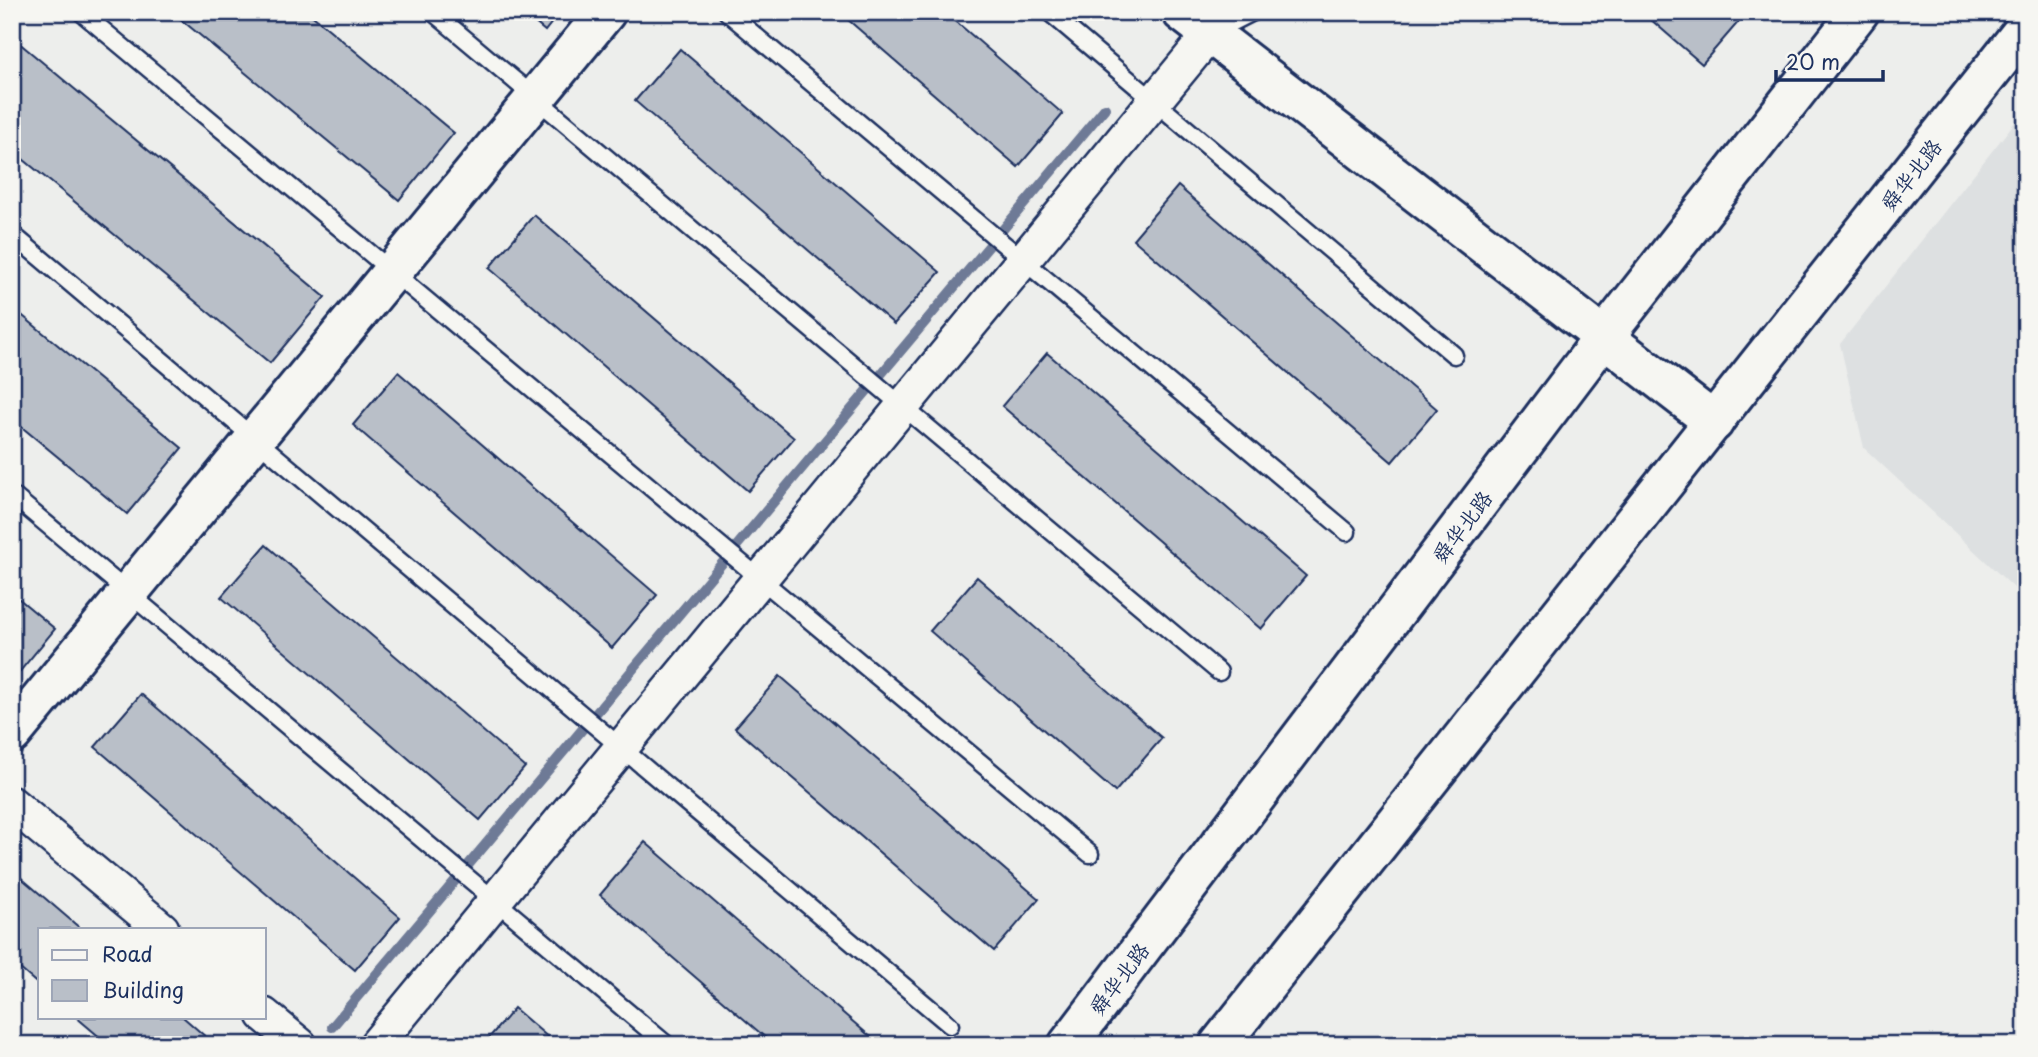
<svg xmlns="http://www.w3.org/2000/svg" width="2038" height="1057" viewBox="0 0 2038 1057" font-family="'Playpen Sans','LXGW WenKai TC',sans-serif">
	<rect width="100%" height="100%" fill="#edeeec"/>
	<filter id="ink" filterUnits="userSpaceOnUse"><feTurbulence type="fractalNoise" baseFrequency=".0143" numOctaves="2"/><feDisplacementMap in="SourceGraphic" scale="14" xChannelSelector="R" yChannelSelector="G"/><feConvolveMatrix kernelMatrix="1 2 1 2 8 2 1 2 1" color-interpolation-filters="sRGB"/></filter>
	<g filter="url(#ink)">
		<!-- built -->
		<path fill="#dde0e1" d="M2026,108V599L1864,448L1840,344Z"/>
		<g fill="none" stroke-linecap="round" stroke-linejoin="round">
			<!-- stream -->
			<path stroke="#6e7a96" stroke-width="10" d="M332,1027L1105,108"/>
		</g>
		<!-- building -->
		<path fill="#b9bfc8" stroke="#1b2f5e" stroke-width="2" d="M172,12H308L454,133L399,200Z
			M522,12H560L545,31Z
			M839,12H945L1063,114L1018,167Z
			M1642,12H1747L1702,64Z
			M12,37L325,297L270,363L12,150Z
			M680,49L940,272L894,324L635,101Z
			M1178,186L1437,409L1392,462L1133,239Z
			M534,215L794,438L748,491L489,268Z
			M12,307L182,448L127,514L12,419Z
			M1047,353L1306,576L1261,629L1002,406Z
			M398,372L657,595L612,648L353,425Z
			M266,545L525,767L480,820L221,597Z
			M977,577L1162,738L1115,792L930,631Z
			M12,593L55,629L12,681Z
			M780,676L1039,899L994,951L735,728Z
			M141,694L400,917L355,970L95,747Z
			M645,842L880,1045H774L600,895Z
			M12,870L81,929H40V986L12,962Z
			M514,1008L557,1045H483Z
			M76,1017H183L215,1045H109Z"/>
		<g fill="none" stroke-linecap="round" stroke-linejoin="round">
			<defs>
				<path id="lane" d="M81,12L1090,854
					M433,12L1219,672
					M727,12L1347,532
					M1049,12L1454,355
					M1212,33L1253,12
					M12,234L950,1025
					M12,495L667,1045"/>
				<path id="street" d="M12,804L162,929
					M264,1015L300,1045
					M376,1045L1209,35"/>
				<path id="secondary" d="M1182,12L1714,422
					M12,734L606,12"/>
				<path id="primary" d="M1068,1045L1604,337L1859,12
					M1219,1045L2026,27"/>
			</defs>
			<!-- lane casing -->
			<use href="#lane" stroke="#1b2f5e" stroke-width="21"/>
			<!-- street casing -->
			<use href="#street" stroke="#1b2f5e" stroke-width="38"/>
			<!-- secondary casing -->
			<use href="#secondary" stroke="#1b2f5e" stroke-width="44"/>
			<!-- primary casing -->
			<use href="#primary" stroke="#1b2f5e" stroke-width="44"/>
			<!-- lane -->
			<use href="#lane" stroke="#f6f6f2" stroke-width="16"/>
			<!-- street -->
			<use href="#street" stroke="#f6f6f2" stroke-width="33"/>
			<!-- secondary -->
			<use href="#secondary" stroke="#f6f6f2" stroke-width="38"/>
			<!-- primary -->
			<use href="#primary" stroke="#f6f6f2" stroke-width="38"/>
		</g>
	</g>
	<g text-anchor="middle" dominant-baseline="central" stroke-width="5" stroke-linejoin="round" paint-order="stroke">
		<!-- street labels -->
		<g font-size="21" fill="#1b2f5e" stroke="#f6f6f2">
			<text transform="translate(1910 174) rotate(-52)">舜华北路</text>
			<text transform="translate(1461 526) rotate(-53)">舜华北路</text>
			<text transform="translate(1118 978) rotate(-53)">舜华北路</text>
		</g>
	</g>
	<!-- margin -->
	<rect width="2038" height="1057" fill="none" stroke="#f6f6f2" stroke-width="42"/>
	<rect x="21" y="21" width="1996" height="1015" fill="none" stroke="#1b2f5e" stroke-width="2.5" filter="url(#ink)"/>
	<!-- legend -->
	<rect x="38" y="928" width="228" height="91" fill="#f6f6f2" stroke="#9ea6b7" stroke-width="2"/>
	<rect x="52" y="950" width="35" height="10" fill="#f6f6f2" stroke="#9ea6b7" stroke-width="2"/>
	<text x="102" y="962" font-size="21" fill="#1b2f5e">Road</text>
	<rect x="52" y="980" width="35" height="21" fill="#b9bfc8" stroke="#9ea6b7" stroke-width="2"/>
	<text x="102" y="998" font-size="21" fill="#1b2f5e">Building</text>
	<!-- scale -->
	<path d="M1776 70v10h107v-10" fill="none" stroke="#1b2f5e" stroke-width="3.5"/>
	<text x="1786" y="70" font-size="21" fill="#1b2f5e" stroke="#f6f6f2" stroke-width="5" paint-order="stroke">20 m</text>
</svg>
